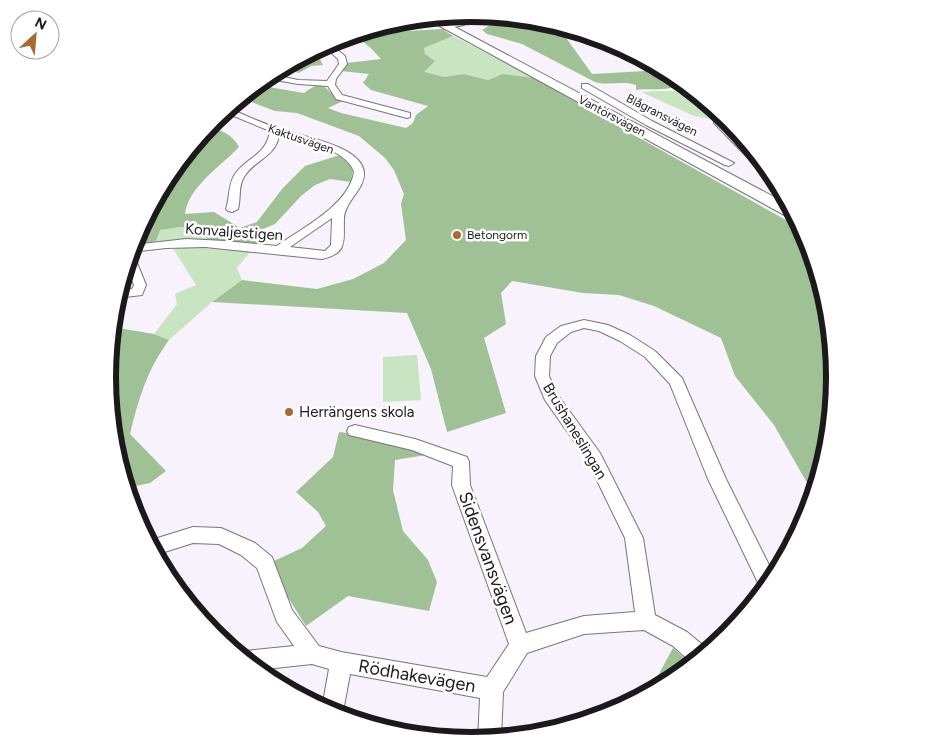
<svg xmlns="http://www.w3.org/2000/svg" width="942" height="755" viewBox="0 0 942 755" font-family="Figtree,sans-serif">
	<rect width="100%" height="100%" fill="#f7f2fb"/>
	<!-- green -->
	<path fill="#c8e4c0" d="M453,36L534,78L497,76L488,80L464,74L444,77L423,72L435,61L425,54L424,48Z
		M657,91H686L711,119L694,116L641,92Z
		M180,227L205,228L207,241H156L160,230Z
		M172,247L251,251L237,268L242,280L212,302L169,340L154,334L177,304L175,294L196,285Z
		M417,355L421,400L383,402V357Z"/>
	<!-- forest -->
	<path fill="#9fc195" d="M501,22L529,28H559L592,74L664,70L679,84C669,92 649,88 636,90V85C623,80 609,86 595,82L522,44L487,34L482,30L493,23Z
		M442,29L453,36L424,48L425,54L435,61L424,72L444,77L464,74L488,80L503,74L534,78L625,130L802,229L807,239L828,307L835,378L828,449L814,495L774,425L735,376L721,338L654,306L619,295L583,293L512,281L501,293L506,324L484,338L506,413L447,432L431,369L407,313L212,302L242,280L317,289L353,279L384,263L406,240L401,204L404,194L394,170L385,158L359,136L297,113L275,111L241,98L256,85L304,93C328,75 323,93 343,101L328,108L341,113L406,128L413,123L416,115L428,106L371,90L363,83L369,74L341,71L347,63L381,59C372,49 362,37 348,37L358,34Z
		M312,52L318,55L323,65L311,66L299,73L282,68Z
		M209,126C222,131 232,134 239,147C221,166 188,187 185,214L214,212L240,228L257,222L282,189L305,166L340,155L353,168L351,182L330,179L315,185L301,196L275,224L263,229L258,244L207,241L205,228L180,227L160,230L156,241L133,246L139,230L150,224C148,193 190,150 209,126Z
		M112,327L154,334L169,340C147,370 139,398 130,434L166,471L150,483L126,488L114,448L107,377Z
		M339,432L363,435L426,455L395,460L393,490L403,531L428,560L437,582L429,611L348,596L306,626L284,591L274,561L302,548L326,526L318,512L296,492L333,457Z
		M673,648L692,665L673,680L648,694Z"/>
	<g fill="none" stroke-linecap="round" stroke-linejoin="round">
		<defs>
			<path id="street" d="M445,16H452L464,25L444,29V25L456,24Z
				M329,43L345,56L347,64L336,79L335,85L342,95L410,113V117L407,118L336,99L328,86L298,84L265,78L270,74L298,80L327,81L339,64L338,59L324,46Z
				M582,84H588L652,121L734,163L729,166L725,165L646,125L582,88Z
				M229,108C248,117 267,125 286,131C306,137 363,147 364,173C365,189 345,201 344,218C343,240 349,253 322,259L205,247L166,248L131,252L133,245L186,239L225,241L277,246C302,228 349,205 354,172C347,148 300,141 279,135C276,157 254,160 244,177C238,186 241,199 238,209L232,212L228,211L226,209C230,197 228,184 235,174C248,156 266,156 270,131L224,112ZM332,218L331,245L325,251L290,247Z
				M723,116L728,120L724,123L755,153V157H747L716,125L714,123L717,118Z
				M130,255L135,258L146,285L142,295L117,298L119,290L132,289L134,285L126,267Z
				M584,320L608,325L630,335L655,351L682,378L726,479L775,577L762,591L708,479L670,384L645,357L620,341L599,331L584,328L571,332L557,343L550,356L549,376L557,394L600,453L643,538L655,615L687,632L709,650L693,664L673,646L644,630L584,634L527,653L503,692L501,738L478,741L480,698L350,674L342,717L322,708L329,669L312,664L257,670L237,654L245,651L294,646L277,622L257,568L241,555L219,544L193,543L155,555L148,541L193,527L221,528L255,543L272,557L292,610L319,646L341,652L487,677L509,644L452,485L453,466L412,450L349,435L347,431L349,427L355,425L415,439L467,457L469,462L470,485L526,633L584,616L635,612L625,538L587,460L545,400L535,376L536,356L546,337L561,326Z"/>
			<path id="secondary" d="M436,17L789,205L796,218L788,217L425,18Z"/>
		</defs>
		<!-- street casing -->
		<use href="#street" stroke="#79747d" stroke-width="2"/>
		<!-- secondary casing -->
		<use href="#secondary" stroke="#79747d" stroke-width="2"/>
		<!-- street -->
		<use href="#street" fill="#fff" fill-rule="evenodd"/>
		<!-- secondary -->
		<use href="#secondary" fill="#fff" fill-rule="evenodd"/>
	</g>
	<!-- wall -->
	<path fill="#ada4a0" d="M754,151L771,173L751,163Z"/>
	<!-- markers -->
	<g fill="#a96931" stroke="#fff" stroke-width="2">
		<circle cx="457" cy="235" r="5"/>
		<circle cx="289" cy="412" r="5"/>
	</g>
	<g text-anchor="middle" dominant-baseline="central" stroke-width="5" stroke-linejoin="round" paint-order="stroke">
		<!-- far-street labels -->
		<g font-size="12" fill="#1b191c" stroke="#fff">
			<text transform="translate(662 115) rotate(27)">Blågransvägen</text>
			<text transform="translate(612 116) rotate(28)">Vantörsvägen</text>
			<text transform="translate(301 139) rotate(19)">Kaktusvägen</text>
		</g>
		<!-- far-poi labels -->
		<g font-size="12" fill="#1b191c" stroke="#fff" text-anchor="start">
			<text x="467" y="235">Betongorm</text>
		</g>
		<!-- street labels -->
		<g font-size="15" fill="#1b191c" stroke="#fff">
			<text transform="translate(234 232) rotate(4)">Konvaljestigen</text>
			<text transform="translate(575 431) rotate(59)">Brushaneslingan</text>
		</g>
		<!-- poi labels -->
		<g font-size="15" fill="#1b191c" stroke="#fff" text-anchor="start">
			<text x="299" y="412">Herrängens skola</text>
		</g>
		<!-- near-street labels -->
		<g font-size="18" fill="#1b191c" stroke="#fff">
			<text transform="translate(488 558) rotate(70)">Sidensvansvägen</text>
			<text transform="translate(417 676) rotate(10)">Rödhakevägen</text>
		</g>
	</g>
	<!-- crop -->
	<path d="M0 0H942V755H0ZM116 377a355 355 0 1 1 710 0a355 355 0 1 1-710 0Z" fill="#fff" fill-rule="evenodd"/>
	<path fill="none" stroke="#1b191c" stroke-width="6" d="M116 377a355 355 0 1 1 710 0a355 355 0 1 1-710 0Z"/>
	<!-- north arrow -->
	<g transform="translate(35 35) rotate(26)"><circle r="24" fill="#ffffff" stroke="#a4a3a4"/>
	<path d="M0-4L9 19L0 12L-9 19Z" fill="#a96931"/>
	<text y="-8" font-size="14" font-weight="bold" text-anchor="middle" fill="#1b191c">N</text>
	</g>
</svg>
